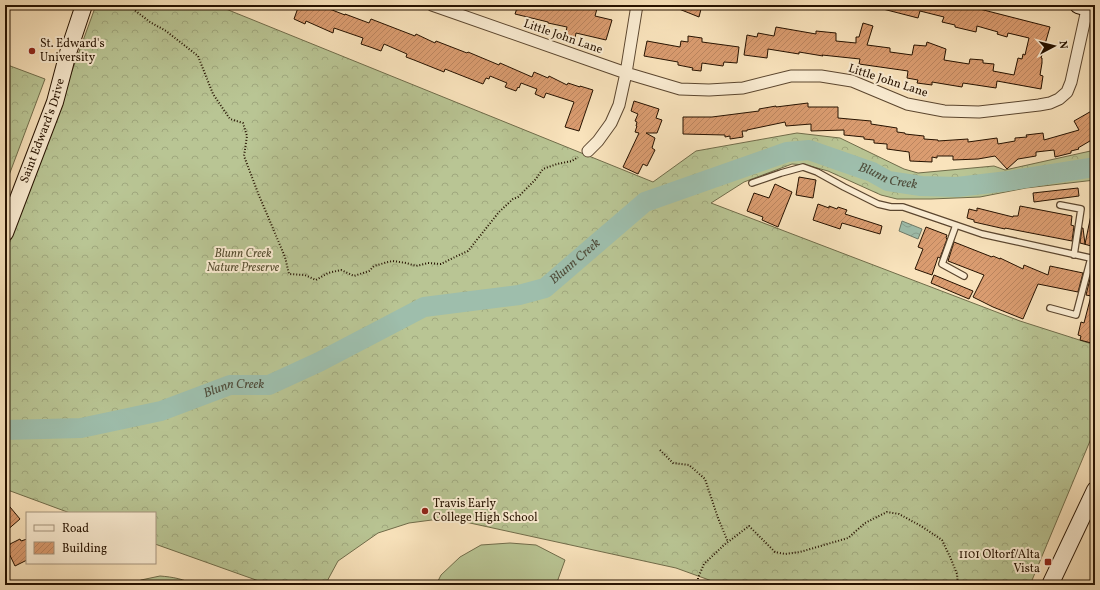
<svg xmlns="http://www.w3.org/2000/svg" width="1100" height="590" viewBox="0 0 1100 590" font-family="Vollkorn,serif">
	<defs>
		<pattern id="forest-crowns" width="20" height="18" patternUnits="userSpaceOnUse"><rect width="20" height="18" fill="#b9c594"/><path d="M2 6a3 3 0 1 1 6 0M12 15a3 3 0 1 1 6 0" fill="none" stroke="#9fa87e"/></pattern>
		<pattern id="water-waves" width="16" height="10" patternUnits="userSpaceOnUse"><rect width="16" height="10" fill="#9ebeac"/><path d="M0 5q4-4 8 0t8 0" fill="none" stroke="#88a292"/></pattern>
		<pattern id="building-hatch" width="6" height="6" patternUnits="userSpaceOnUse"><rect width="6" height="6" fill="#da9c70"/><path d="M-1 1l2-2M0 6l6-6M5 7l2-2" fill="none" stroke="#bb855f"/></pattern>
	</defs>
	<rect width="100%" height="100%" fill="#f9e3bc"/>
	<filter id="stains"><feTurbulence type="fractalNoise" baseFrequency=".005" numOctaves="4"/><feColorMatrix values="0 0 0 0 .2 0 0 0 0 .09 0 0 0 0 .02 0 0 0 .5 -.17"/></filter>
	<radialGradient id="worn" r=".72"><stop offset=".6" stop-color="#630" stop-opacity="0"/><stop offset="1" stop-color="#630" stop-opacity=".3"/></radialGradient>
	<!-- forest -->
	<path fill="url(#forest-crowns)" stroke="#706c4a" d="M96,5H216L653,182L696,151L797,133L840,138L904,169L918,173L994,166L1005,170L1095,150V180L1026,188L980,197L931,199H897L881,195L828,171L806,165L792,164L744,182L711,203L1020,321L1095,345V429L1030,585H723L676,568L447,518L409,523L378,533L338,561L325,585H270L155,544V513H70L5,489V255Z
		M5,64L45,79L5,186Z"/>
	<!-- pitch -->
	<path fill="#b9c594" stroke="#706c4a" d="M510,543L536,545L565,560L556,585H436L441,575L460,557L481,545Z
		M160,576C173,577 184,579 194,585H131L141,580Z"/>
	<!-- water -->
	<path fill="url(#water-waves)" stroke="#6e7967" d="M902,221L922,229L918,239L899,231Z"/>
	<g fill="none" stroke-linecap="round" stroke-linejoin="round">
		<!-- river -->
		<path stroke="#9ebeac" stroke-width="20" id="s1" d="M5,430L81,428L161,411L230,385H269L319,362L424,307L519,295L545,288L645,202L787,152L809,150L872,172L888,181L921,186L957,187L1008,181L1095,167"/>
	</g>
	<!-- building -->
	<path fill="url(#building-hatch)" stroke="#261200" d="M299,5H329L327,8L345,15V14L369,23L371,19L415,36L416,34L435,43L436,41L467,53L468,52L499,65L500,63L532,77L534,72L548,78L549,76L567,85L568,83L580,87V86L593,90L579,131L565,127L574,102L546,93L544,98L535,94L537,89L521,83L519,88L518,87L516,91L505,87L507,83L490,76L489,79L486,78L483,84L445,69L444,72L414,60L406,57L407,54L384,44L381,51L370,47L361,44L363,38L334,28L333,33L306,21L305,24L294,19Z
		M518,5H571L585,8V5H598L595,16L612,20L606,40L576,33L575,38L565,36L567,27L548,23V22L515,14Z
		M669,5H702L699,17Z
		M880,5H964L1050,27L1041,58H1042V63L1040,75L1043,76L1041,89L997,81L996,88L963,83L962,87L932,82V85L917,83L918,80L907,78L908,71L859,64L860,59L822,55L823,56L799,52V54L768,49L767,58L744,55L747,35L757,37L758,33L774,36L776,27L816,34V31L836,33V41L856,43V37H859L863,23L873,26L867,45L890,48V52L912,55L914,45L926,46L927,42L946,49L944,60L969,64L970,59L983,60V63L994,64L993,71L1014,75L1018,58L1022,59L1023,54L1025,55L1029,38L1008,33L1007,37L997,34L998,32L977,26L976,32L955,27V25L942,22L944,17L920,11L918,18L879,8Z
		M688,36L702,38V42L739,47L737,63L724,62L723,66L702,63L701,71L692,70L693,68L678,65V62L644,56L647,41L680,47L681,41L688,42Z
		M634,101L659,109L656,118L662,120L657,133H646L655,138L652,148L655,150L647,166L643,164L638,174L623,167L639,133L635,132L637,126H636L637,122L635,121L638,114L631,111Z
		M808,103V107H838V118L871,121V124L897,128V132L905,133V134L924,136V139L938,140V141L968,139V142L997,138L998,144L1015,141V138L1027,137L1026,135L1043,133L1044,140L1079,130L1074,121L1095,109V138L1078,148L1079,149L1071,151V153L1055,157L1054,150L1036,152V156L1018,159L1007,169L995,156L978,159L953,160V156H937V158L932,157V162L910,161L909,152L887,149V144L874,143V140L864,139V137L844,135V130L811,131V124L786,126L785,122L747,130V131H742L743,137L730,139V136L725,137V135L683,134V117H712L759,111V109L776,106V107Z
		M799,177L816,180L813,198L796,195Z
		M775,184L792,192L778,227L762,220L763,217L747,211L754,193L769,198Z
		M1078,188L1079,196L1034,202L1033,193Z
		M818,204L829,208V206L837,209L838,207L847,210L845,214L882,226L880,234L842,223L840,229L813,220Z
		M1020,206L1072,216L1071,225L1074,226L1072,241L1005,228V229L974,222V220L967,218L969,209L977,211V208L1013,217V216H1018Z
		M1091,215L1095,216V247L1080,243L1082,228H1083L1085,244Z
		M926,227L947,235L946,238L947,239L940,258L938,257L932,275L915,269L923,249L918,247Z
		M954,242L992,257L993,256L1000,259V258L1023,269L1024,265L1048,275L1050,266L1083,273L1078,292L1038,284L1023,319L993,307L973,297L984,275L948,261Z
		M934,275L973,291L969,299L931,283Z
		M1091,275L1095,276V344L1080,340L1081,336L1078,335L1081,322L1084,323L1091,296L1086,295Z
		M5,501L20,519L5,532Z
		M20,539L21,541L27,539V560L15,566L6,547L10,545V544Z"/>
	<g fill="none" stroke-linecap="round" stroke-linejoin="round">
		<defs>
			<path id="lane" d="M752,183L781,173L803,167L817,172L844,187L878,204L891,207H903L982,234L1095,259
				M1060,205L1081,209L1074,255
				M956,225L942,264L964,276
				M1050,308L1076,315L1091,258
				M1093,585L1095,580"/>
			<path id="street" d="M432,5L626,73L680,89L709,90L743,88L791,76H821L852,81L907,104L944,111L979,112L1039,105L1050,103L1059,99L1067,92L1071,82L1088,5
				M588,151L598,141L611,123L619,105L626,73L637,5"/>
			<g id="secondary">
				<path d="M1078,5L1095,10"/>
				<path id="s2" d="M5,233L55,102L68,53L84,5"/>
				<path d="M1050,585L1095,490"/>
			</g>
		</defs>
		<!-- lane casing -->
		<use href="#lane" stroke="#5b462f" stroke-width="8"/>
		<!-- street casing -->
		<use href="#street" stroke="#5b462f" stroke-width="13"/>
		<!-- secondary casing -->
		<use href="#secondary" stroke="#261200" stroke-width="18"/>
		<!-- path -->
		<path stroke="#261200" stroke-width="2" stroke-dasharray="1 2" stroke-linecap="butt" d="M128,5L150,22L166,31L198,56L213,94L230,119L243,123L247,136L244,156L258,193L285,257L289,274L305,275L316,280L328,273L341,270L354,276L369,271L374,266L388,262L393,261L406,263L416,266L428,263L441,264L455,257L468,251L499,212L513,199L518,197L535,180L543,169L557,164L572,161L578,157
			M660,450L673,463L689,465L705,479L718,518L728,542
			M698,585V578L704,564L724,545L749,526L775,552L785,554L800,552L848,538L865,523L887,512L899,514L921,526L942,540L951,559L957,574L958,585"/>
		<!-- lane -->
		<use href="#lane" stroke="#fbedd3" stroke-width="5.5"/>
		<!-- street -->
		<use href="#street" stroke="#fbedd3" stroke-width="11"/>
		<!-- secondary -->
		<use href="#secondary" stroke="#fbedd3" stroke-width="16"/>
	</g>
	<!-- markers -->
	<g fill="#8f2418" stroke="#fbedd3" stroke-width="1.5">
		<circle cx="32" cy="51" r="4"/>
		<circle cx="425" cy="511" r="4"/>
		<rect x="1044" y="558" width="8" height="8" rx="2"/>
	</g>
	<g text-anchor="middle" dominant-baseline="central" stroke-width="4" stroke-linejoin="round" paint-order="stroke">
		<!-- street labels -->
		<g font-size="12" fill="#261200" stroke="#fbedd3">
			<text transform="translate(563 37) rotate(19)">Little John Lane</text>
			<text transform="translate(888 81) rotate(18)">Little John Lane</text>
			<text stroke="none"><textPath href="#s2" startOffset="109">Saint Edward's Drive</textPath></text>
		</g>
		<!-- poi labels -->
		<g font-size="12" fill="#261200" stroke="#fbedd3" text-anchor="start">
			<text x="40" y="44">St. Edward's<tspan x="40" dy="14">University</tspan></text>
			<text x="433" y="504">Travis Early<tspan x="433" dy="14">College High School</tspan></text>
			<text x="1040" y="555" text-anchor="end">1101 Oltorf/Alta<tspan x="1040" dy="14">Vista</tspan></text>
		</g>
		<!-- park labels -->
		<g font-size="12" font-style="italic" fill="#595134" stroke="#fbedd3">
			<text x="243" y="254">Blunn Creek<tspan x="243" dy="14">Nature Preserve</tspan></text>
		</g>
		<!-- water labels -->
		<g font-size="13" font-style="italic" fill="#504e3c" stroke="#fbedd3">
			<text stroke="none"><textPath href="#s1" startOffset="955">Blunn Creek</textPath></text>
			<text stroke="none"><textPath href="#s1" startOffset="607">Blunn Creek</textPath></text>
			<text stroke="none"><textPath href="#s1" startOffset="235">Blunn Creek</textPath></text>
		</g>
	</g>
	<!-- margin -->
	<rect width="1100" height="590" fill="none" stroke="#f9e3bc" stroke-width="20"/>
	<rect x="6" y="6" width="1088" height="578" fill="none" stroke="#261200" stroke-width="2"/>
	<rect x="10" y="10" width="1080" height="570" fill="none" stroke="#261200"/>
	<!-- legend -->
	<rect x="26" y="512" width="130" height="52" fill="#fbedd3" stroke="#a6957f"/>
	<rect x="34" y="525" width="20" height="6" fill="#fbedd3" stroke="#a6957f"/>
	<text x="62" y="532" font-size="12" fill="#261200">Road</text>
	<rect x="34" y="542" width="20" height="12" fill="url(#building-hatch)" stroke="#a6957f"/>
	<text x="62" y="552" font-size="12" fill="#261200">Building</text>
	<!-- north arrow -->
	<g transform="translate(1054 46) rotate(83)" stroke="#fbedd3" stroke-width="3" paint-order="stroke">
	<path d="M0-3L7 15L0 10L-7 15Z" fill="#261200"/>
	<text y="-6" font-size="11" font-weight="bold" text-anchor="middle" fill="#261200">N</text>
	</g>
	<rect width="100%" height="100%" filter="url(#stains)"/>
	<rect width="100%" height="100%" fill="url(#worn)"/>
</svg>
